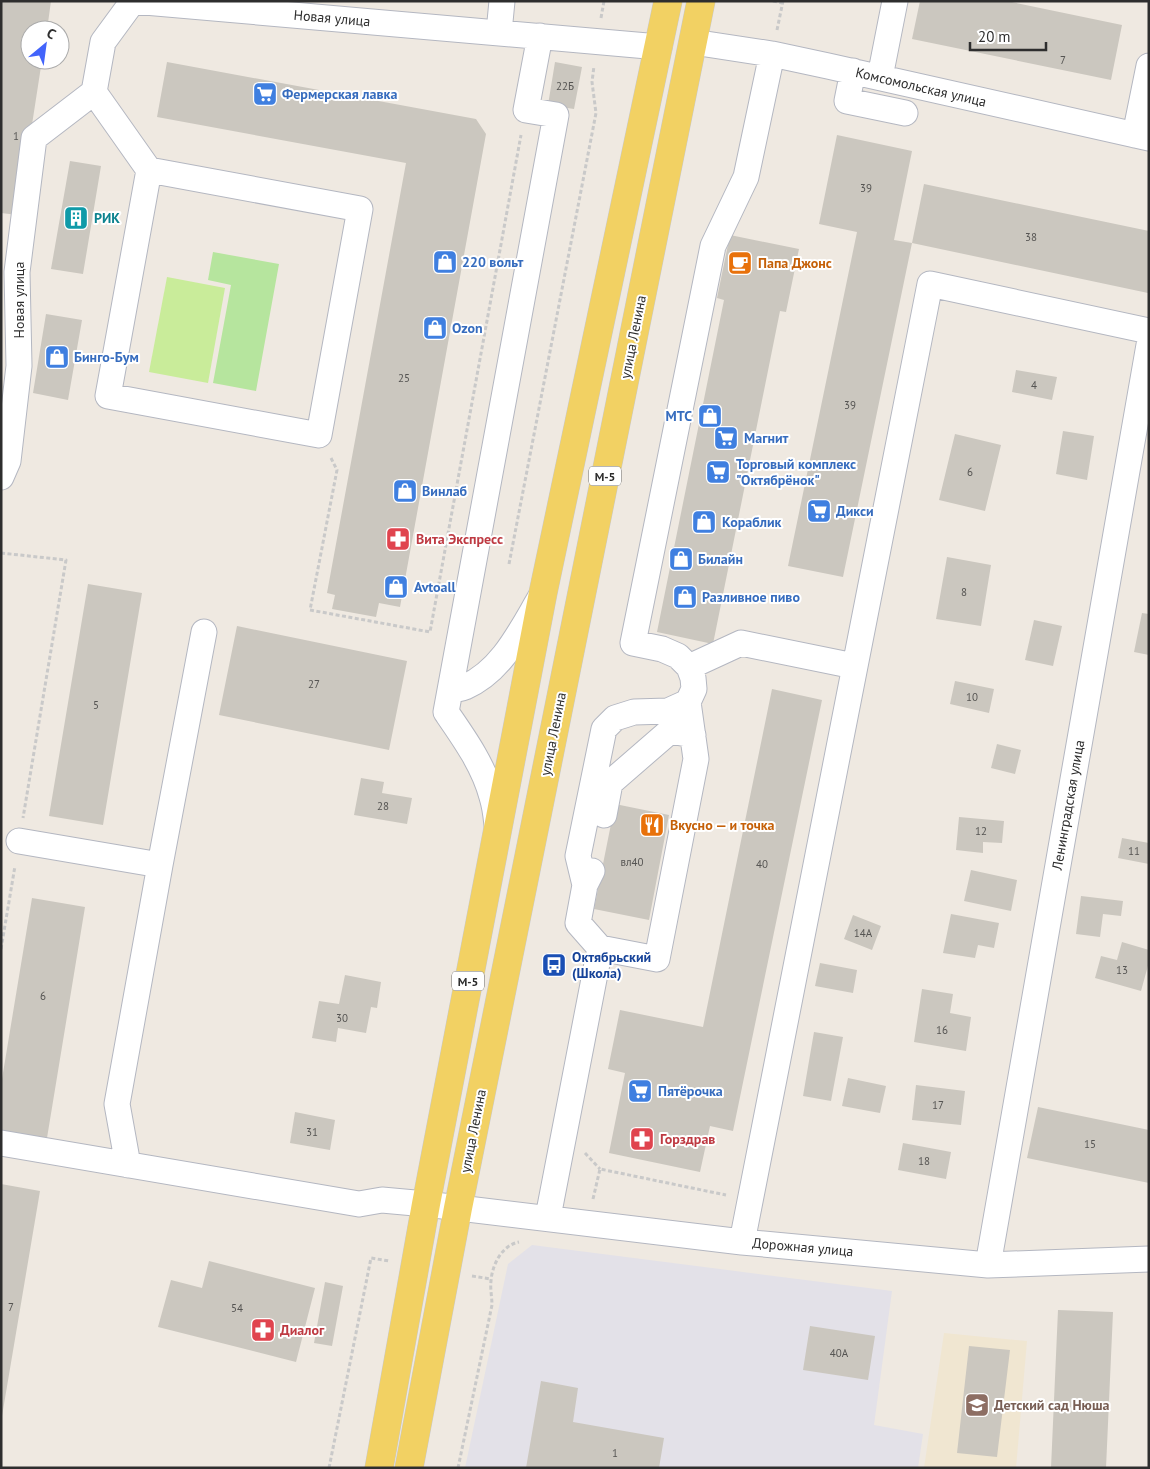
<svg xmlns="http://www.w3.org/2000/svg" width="1150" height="1469" viewBox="0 0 1150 1469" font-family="'PT Sans',sans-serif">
	<rect width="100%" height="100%" fill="#efe9e1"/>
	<!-- industrial -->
	<path fill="#e3e1e8" d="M532,1245L892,1291L874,1425L923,1434L918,1468H465L508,1264Z"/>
	<!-- education -->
	<path fill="#f0e6d1" d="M944,1333L1027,1341L1016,1468H924Z"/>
	<!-- green -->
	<path fill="#b6e59e" d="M213,252L279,264L256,391L213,383L231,285L208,280Z"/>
	<!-- pitch -->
	<path fill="#c9ec9a" d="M167,277L225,288L208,383L149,372Z"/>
	<!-- building -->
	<path fill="#cbc7bf" d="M1,1H51L47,30H30V60H42L18,215L1,213Z
		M920,1H1007L1122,25L1111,80L912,39Z
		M167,62L476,119L486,134L400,607L379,603L376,617L332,609L335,595L327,593L406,163L157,117Z
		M555,62L582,67L574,109L548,105Z
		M837,135L912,151L894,240L912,243L843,577L788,566L857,232L819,224Z
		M70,161L101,166L83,274L51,269Z
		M924,184L1149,231L1148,293L912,243Z
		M730,235L799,249L786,312L780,311L713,644L657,632L724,300L717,298Z
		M46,314L82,320L68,400L33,393Z
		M1016,370L1057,377L1052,400L1012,392Z
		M1063,431L1094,436L1087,480L1056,474Z
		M955,434L1001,445L985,511L939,500Z
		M947,557L991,565L981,626L936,619Z
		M88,584L142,593L103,825L49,816Z
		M1142,613L1149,614V655L1134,652Z
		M1034,620L1062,626L1053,666L1025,660Z
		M237,626L407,661L389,750L219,715Z
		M955,681L994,689L989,713L950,704Z
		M772,689L822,700L733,1131L710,1126L700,1172L609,1153L625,1073L608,1069L620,1010L703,1027Z
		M997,744L1021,750L1015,774L991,768Z
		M361,778L384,782L382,793L412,798L407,824L354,815Z
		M615,804L669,815L649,920L594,909Z
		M959,817L1004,821L1002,843L983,842V853L956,850Z
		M1122,838L1149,843V864L1118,858Z
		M971,870L1017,880L1011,911L964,901Z
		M1081,896L1123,901L1121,916L1103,914L1100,937L1076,934Z
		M32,898L85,907L47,1138L1,1131V1085Z
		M951,914L999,923L994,948L978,945L975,958L943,953Z
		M853,915L881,926L872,950L844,939Z
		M1122,942L1149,950V962L1141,991L1095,978L1101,956L1117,960Z
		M820,963L857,970L853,993L815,986Z
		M345,975L381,982L377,1008L371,1007L366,1033L338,1028L336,1042L312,1038L319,1001L339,1004Z
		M922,989L953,994L950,1013L971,1017L966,1051L914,1042Z
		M814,1032L843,1037L831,1101L803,1096Z
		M848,1078L886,1086L880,1113L842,1106Z
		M916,1085L965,1091L961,1125L912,1120Z
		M1038,1107L1149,1130V1183L1027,1158Z
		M295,1112L335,1120L330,1150L290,1143Z
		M903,1143L951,1152L946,1179L898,1170Z
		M1,1184L40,1191L2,1416H1Z
		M209,1261L315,1288L296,1362L158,1327L171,1280L202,1288Z
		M325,1282L343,1286L332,1346L314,1343Z
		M1058,1310L1113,1312L1106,1468H1051Z
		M810,1326L875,1336L868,1380L803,1370Z
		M969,1346L1010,1350L997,1457L957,1453Z
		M541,1381L578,1388L573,1422L664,1438L659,1468H526Z"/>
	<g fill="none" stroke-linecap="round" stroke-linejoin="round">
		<defs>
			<path id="minor" d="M499,32L502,1
				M693,42L772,54L828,66L1149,138
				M853,71L847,101L905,113
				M880,77L895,1
				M94,92L149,170L360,209L319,435L108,396L149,170
				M1135,135L1149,66
				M1,477L8,461L19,366L17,272L34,138L94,92L103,42L133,1L659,47
				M689,667L741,643L854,666
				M450,691C455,689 460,689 465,687C502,671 521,630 540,598
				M604,815L610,783L670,731L693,735
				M497,825C496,816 495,806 492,797C484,766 464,738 446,712L556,115L526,110L540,36
				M19,841L160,865
				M592,871L585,885L578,923L600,948L657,959L696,759L688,702
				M585,885L578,856L604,729L615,718L634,712L668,711L688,702L694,689L693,678L689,667L678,656L662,649L633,643L713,246L746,177L772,54
				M1,1143L359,1204L382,1200L426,1204L742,1242L988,1265L1149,1259
				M128,1165L117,1104L160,865L204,632
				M548,1217L600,948
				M742,1242L930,284L1149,331
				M988,1265L1149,345"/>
			<path id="major" d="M379,1468L426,1204L543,593L668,1
				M409,1468L458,1208L701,1"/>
		</defs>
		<!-- minor casing -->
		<use href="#minor" stroke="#b4b7c1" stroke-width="27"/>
		<!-- major casing -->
		<use href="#major" stroke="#c9c9c9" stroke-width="29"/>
		<!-- path -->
		<path stroke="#c9c9c9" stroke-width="3" stroke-dasharray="4 2.5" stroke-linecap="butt" d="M773,1L782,3
			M601,18L604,1
			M777,30L783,1
			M331,458L337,470L310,610L430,632L521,135
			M1,553L66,560L23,818
			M509,564L596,113L592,82L594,66
			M1,949L15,866
			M585,1153L600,1169
			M593,1199L600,1169L726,1195
			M472,1276L491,1279
			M329,1468L371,1258L389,1261
			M458,1468L492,1305C492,1297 490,1289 491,1281C492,1265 502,1245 519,1242"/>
		<!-- minor -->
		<use href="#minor" stroke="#fff" stroke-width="25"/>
		<!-- major -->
		<use href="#major" stroke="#f2d163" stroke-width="28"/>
	</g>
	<!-- icons -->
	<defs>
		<symbol id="supermarket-square" viewBox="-11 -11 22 22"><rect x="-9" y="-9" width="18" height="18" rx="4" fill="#3f7fe0" stroke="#fff"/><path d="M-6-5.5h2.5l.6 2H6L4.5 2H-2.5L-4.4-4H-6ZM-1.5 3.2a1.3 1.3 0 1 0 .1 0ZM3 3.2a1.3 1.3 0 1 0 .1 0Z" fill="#fff"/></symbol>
		<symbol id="building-square" viewBox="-11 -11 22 22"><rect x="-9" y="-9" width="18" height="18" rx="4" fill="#0f9aa8" stroke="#fff"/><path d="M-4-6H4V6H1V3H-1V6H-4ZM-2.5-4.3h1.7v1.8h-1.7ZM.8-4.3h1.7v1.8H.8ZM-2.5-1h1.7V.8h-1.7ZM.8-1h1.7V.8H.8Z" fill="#fff"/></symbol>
		<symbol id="shop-square" viewBox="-11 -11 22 22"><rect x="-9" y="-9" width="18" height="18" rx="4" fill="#3f7fe0" stroke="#fff"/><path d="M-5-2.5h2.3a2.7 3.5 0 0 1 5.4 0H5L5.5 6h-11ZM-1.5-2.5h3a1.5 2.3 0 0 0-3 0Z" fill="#fff"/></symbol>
		<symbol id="cafe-square" viewBox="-11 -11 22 22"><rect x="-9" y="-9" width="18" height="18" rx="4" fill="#e8710a" stroke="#fff"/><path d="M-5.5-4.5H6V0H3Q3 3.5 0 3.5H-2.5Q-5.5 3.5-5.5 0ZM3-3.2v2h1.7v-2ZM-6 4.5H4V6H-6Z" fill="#fff"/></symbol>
		<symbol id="pharmacy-square" viewBox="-11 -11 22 22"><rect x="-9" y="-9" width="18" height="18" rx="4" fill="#e0444e" stroke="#fff"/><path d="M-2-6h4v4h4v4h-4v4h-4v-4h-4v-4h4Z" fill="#fff"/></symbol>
		<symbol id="restaurant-square" viewBox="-11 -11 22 22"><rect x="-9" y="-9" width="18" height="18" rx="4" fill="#e8710a" stroke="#fff"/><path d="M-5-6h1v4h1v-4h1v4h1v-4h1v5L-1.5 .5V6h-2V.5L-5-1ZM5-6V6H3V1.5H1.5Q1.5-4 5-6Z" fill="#fff"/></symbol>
		<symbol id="bus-square" viewBox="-11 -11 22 22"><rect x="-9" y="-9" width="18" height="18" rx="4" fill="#1a4fb4" stroke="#fff"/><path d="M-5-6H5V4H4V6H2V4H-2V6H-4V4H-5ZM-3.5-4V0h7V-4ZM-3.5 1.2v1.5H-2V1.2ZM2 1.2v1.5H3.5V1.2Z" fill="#fff"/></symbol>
		<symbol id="school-square" viewBox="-11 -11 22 22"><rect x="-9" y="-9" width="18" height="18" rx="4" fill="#8d6e63" stroke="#fff"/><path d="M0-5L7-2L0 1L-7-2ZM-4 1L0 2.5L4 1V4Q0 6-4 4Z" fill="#fff"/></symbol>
	</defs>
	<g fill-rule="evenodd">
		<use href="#supermarket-square" x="251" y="80" width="28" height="28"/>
		<use href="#building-square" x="62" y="204" width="28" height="28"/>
		<use href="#shop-square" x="431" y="248" width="28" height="28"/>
		<use href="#cafe-square" x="726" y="249" width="28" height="28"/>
		<use href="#shop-square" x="421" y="314" width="28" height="28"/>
		<use href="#shop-square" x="43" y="343" width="28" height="28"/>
		<use href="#shop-square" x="696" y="402" width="28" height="28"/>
		<use href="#supermarket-square" x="712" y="424" width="28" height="28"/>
		<use href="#supermarket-square" x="704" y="458" width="28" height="28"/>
		<use href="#shop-square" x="391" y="477" width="28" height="28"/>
		<use href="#supermarket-square" x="805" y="497" width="28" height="28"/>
		<use href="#shop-square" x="690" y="508" width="28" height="28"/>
		<use href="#pharmacy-square" x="384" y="525" width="28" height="28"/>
		<use href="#shop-square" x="667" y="545" width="28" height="28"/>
		<use href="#shop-square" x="382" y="573" width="28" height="28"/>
		<use href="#shop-square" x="671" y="583" width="28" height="28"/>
		<use href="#restaurant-square" x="638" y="811" width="28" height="28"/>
		<use href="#bus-square" x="540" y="951" width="28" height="28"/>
		<use href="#supermarket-square" x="626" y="1077" width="28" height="28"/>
		<use href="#pharmacy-square" x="628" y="1125" width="28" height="28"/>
		<use href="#pharmacy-square" x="249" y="1316" width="28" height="28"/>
		<use href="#school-square" x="963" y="1391" width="28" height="28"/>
	</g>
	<g text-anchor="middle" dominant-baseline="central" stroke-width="4" stroke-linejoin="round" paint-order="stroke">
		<!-- number labels -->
		<g font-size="11" fill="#555452">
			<text x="1063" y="60">7</text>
			<text x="565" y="86">22Б</text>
			<text x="16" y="136">1</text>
			<text x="866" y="188">39</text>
			<text x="1031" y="237">38</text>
			<text x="404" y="378">25</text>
			<text x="1034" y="385">4</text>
			<text x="850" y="405">39</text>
			<text x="970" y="472">6</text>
			<text x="964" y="592">8</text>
			<text x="314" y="684">27</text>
			<text x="972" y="697">10</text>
			<text x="96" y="705">5</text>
			<text x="383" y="806">28</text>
			<text x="981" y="831">12</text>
			<text x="1134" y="851">11</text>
			<text x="632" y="862">вл40</text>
			<text x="762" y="864">40</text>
			<text x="863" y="933">14А</text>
			<text x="1122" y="970">13</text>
			<text x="43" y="996">6</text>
			<text x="342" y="1018">30</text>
			<text x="942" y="1030">16</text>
			<text x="938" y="1105">17</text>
			<text x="312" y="1132">31</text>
			<text x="1090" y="1144">15</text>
			<text x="924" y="1161">18</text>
			<text x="11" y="1307">7</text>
			<text x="237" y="1308">54</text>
			<text x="839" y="1353">40А</text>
			<text x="615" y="1453">1</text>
		</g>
		<!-- shield labels -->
		<g fill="#fff" stroke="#6d6d6d" stroke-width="1">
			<rect x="589" y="466.5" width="32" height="19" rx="4"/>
			<rect x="452" y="971.5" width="32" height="19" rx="4"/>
		</g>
		<g font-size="12" font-weight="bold" fill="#2e2e2e">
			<text x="605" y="476">М-5</text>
			<text x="468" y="981">М-5</text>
		</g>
		<!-- street labels -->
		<g font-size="14" fill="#2e2e2e" stroke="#fff">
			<text transform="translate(332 18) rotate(5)">Новая улица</text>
			<text transform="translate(921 87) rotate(13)">Комсомольская улица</text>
			<text transform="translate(19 300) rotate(-90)">Новая улица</text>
			<text transform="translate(633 337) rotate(-79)">улица Ленина</text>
			<text transform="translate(553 734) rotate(-79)">улица Ленина</text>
			<text transform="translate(1068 805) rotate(-80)">Ленинградская улица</text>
			<text transform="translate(473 1131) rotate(-79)">улица Ленина</text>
			<text transform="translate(803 1247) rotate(5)">Дорожная улица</text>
		</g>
		<!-- shop labels -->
		<g font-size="14" font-weight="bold" fill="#366cbe" stroke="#fff" text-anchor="start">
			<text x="282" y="94">Фермерская лавка</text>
			<text x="462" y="262">220 вольт</text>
			<text x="452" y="328">Ozon</text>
			<text x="74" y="357">Бинго-Бум</text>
			<text x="692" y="416" text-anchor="end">МТС</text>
			<text x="744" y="438">Магнит</text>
			<text x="736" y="464">Торговый комплекс<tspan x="736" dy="16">"Октябрёнок"</tspan></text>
			<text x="422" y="491">Винлаб</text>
			<text x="836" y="511">Дикси</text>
			<text x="722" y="522">Кораблик</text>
			<text x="698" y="559">Билайн</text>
			<text x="414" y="587">Avtoall</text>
			<text x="702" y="597">Разливное пиво</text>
			<text x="658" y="1091">Пятёрочка</text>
		</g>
		<!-- culture labels -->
		<g font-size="14" font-weight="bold" fill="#0d838f" stroke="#fff" text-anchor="start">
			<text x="94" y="218">РИК</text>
		</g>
		<!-- food labels -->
		<g font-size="14" font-weight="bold" fill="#c56008" stroke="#fff" text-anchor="start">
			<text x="758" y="263">Папа Джонс</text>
			<text x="670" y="825">Вкусно — и точка</text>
		</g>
		<!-- health labels -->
		<g font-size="14" font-weight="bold" fill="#be3a42" stroke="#fff" text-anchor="start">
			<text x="416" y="539">Вита Экспресс</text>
			<text x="660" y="1139">Горздрав</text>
			<text x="280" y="1330">Диалог</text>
		</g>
		<!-- transit labels -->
		<g font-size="14" font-weight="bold" fill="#164399" stroke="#fff" text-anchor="start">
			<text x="572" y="957">Октябрьский<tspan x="572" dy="16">(Школа)</tspan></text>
		</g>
		<!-- education labels -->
		<g font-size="14" font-weight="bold" fill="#785e54" stroke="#fff" text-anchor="start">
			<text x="994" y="1405">Детский сад Нюша</text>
		</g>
	</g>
	<!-- border -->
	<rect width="1150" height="1469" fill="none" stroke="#2e2e2e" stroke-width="5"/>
	<!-- north arrow -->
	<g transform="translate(45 45) rotate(29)"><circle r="24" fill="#ffffff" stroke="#ababab"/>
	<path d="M0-4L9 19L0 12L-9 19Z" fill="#4264fb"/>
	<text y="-8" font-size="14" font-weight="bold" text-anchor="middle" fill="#2e2e2e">С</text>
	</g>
	<!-- scale -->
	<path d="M970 42v8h76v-8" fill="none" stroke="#2e2e2e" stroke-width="2.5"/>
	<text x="978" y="42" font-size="15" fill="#2e2e2e" stroke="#ffffff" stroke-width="4" paint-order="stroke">20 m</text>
</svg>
